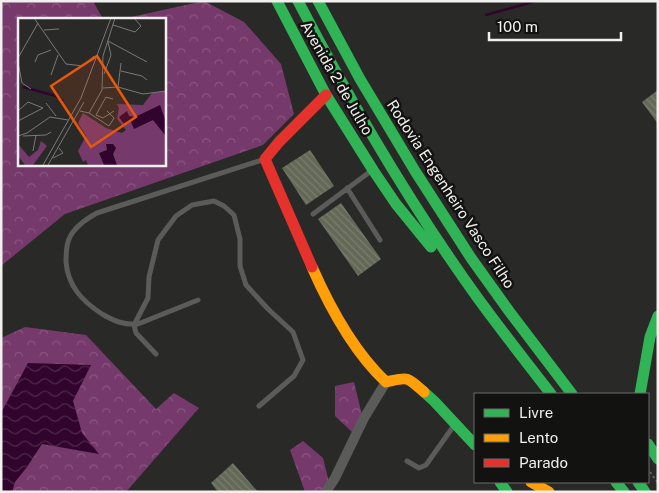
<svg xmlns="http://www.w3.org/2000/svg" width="659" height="493" viewBox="0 0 659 493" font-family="'Public Sans',sans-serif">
	<defs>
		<pattern id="forest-crowns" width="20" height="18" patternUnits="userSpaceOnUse" patternTransform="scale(1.25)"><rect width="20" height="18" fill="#76396c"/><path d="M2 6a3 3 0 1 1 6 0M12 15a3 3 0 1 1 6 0" fill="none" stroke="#8a5681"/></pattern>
		<pattern id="water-waves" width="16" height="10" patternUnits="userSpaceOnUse" patternTransform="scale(1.25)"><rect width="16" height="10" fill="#30042c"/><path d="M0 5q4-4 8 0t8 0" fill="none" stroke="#4e294b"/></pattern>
		<pattern id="building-back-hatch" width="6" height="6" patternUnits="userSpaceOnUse" patternTransform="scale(1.25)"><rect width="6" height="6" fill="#646856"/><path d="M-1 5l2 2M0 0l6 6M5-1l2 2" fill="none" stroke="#7a7e6f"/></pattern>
	</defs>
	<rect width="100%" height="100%" fill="#292928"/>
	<!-- forest -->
	<path fill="url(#forest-crowns)" d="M1,1H93L103,19H19V164H164V19H122L204,1L244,22L281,64L294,114L263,145L65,214L1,266Z
		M25,327L86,335L156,409L174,393L199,408L126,492H1V338Z
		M354,382L362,415L353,433L335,416V386Z
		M303,441L323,458L329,482L320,492H305L290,450Z"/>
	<!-- water -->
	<path fill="url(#water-waves)" d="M28,363L91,365L73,401L82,433L99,454L42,444L27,467L15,482L12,492H1V413Z"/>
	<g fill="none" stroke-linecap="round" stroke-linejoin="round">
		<!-- stream -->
		<path stroke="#30042c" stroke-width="2.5" d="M486,15L536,1"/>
	</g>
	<!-- building -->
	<path fill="url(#building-back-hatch)" d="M658,90V124L642,102Z
		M310,150L334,186L306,205L282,168Z
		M341,203L381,259L358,276L318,219Z
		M233,463L258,492H218L211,483Z"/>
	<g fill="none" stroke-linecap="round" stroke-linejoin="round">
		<!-- path -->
		<path stroke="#60605f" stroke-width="2" stroke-dasharray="2.5 2.5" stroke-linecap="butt" d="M650,472L658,483"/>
		<!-- lane -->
		<path stroke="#5b5b5a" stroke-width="5" d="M347,188L380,240
			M313,214L371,171
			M198,300L138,324C123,325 114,321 102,314C82,301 68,286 66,262C66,254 66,246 69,239C74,227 86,219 97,213L265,159
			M156,354L136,333L134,325L148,298L149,277L158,240L176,216L192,205L214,201L224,206L234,215L240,239V266L246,285L268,309L293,332L303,360L294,376L259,406
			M407,461L419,468L426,465L455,424"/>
		<!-- street -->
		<path stroke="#5b5b5a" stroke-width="10" d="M326,492L335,478L364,418L386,382"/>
		<!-- fast -->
		<path stroke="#30b455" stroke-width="11" d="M277,1L326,95L373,170
			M298,1C351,103 410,204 477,297C501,330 526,362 551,394
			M318,1L360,79L415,171L471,258L509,311L572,394
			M373,170L396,204L431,247
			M424,392L434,401L475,445
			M640,394L650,337L658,316
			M648,444L658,459
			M500,482L507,492
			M616,482L624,492
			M638,482L645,492"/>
		<!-- slow -->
		<path stroke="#ff9f0a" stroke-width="11" d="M312,267C330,308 353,351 386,382C409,377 406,376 424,392
			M531,482L549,492"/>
		<!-- jam -->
		<path stroke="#e5322d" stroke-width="11" d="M312,267L265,159L279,142L326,95"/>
	</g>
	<g text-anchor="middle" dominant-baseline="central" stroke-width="5" stroke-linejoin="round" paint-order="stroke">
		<!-- street labels -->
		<g font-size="15" fill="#f0f0ee" stroke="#121211">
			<text transform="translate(337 78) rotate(60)">Avenida 2 de Julho</text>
			<text transform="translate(451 194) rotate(57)">Rodovia Engenheiro Vasco Filho</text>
		</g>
	</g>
	<!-- overview -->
	<g transform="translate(18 18)">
		<rect width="148" height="148" fill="#292928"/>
		<path d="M147,73V147H70L68,142L65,144L60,133L68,118L60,105L65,95L88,110L104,115L108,112L99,101L101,90L99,86L125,87L134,75ZM23,123L29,128L15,147H7L0,138V126L11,139L20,132Z" fill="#76396c"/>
		<path d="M142,87L147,101V117L135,102L116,111L113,104L105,105L101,99L109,93L111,98L117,99ZM88,126H95L98,130L95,136L99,147H86L81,135L89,132Z" fill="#30042c"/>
		<path fill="none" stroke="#30042c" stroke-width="2.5" d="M5,69L38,78L45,83"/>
		<path fill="none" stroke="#797977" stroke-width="1" d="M16,0L48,46L65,48L76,38M95,7L117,14L123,8L116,0M26,12L41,11M90,23L129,44M0,40L20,5M0,44L4,65L13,71M17,44L20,37L33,32M103,53L124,58L129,62M86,56L93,37L90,24M33,57L40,37M100,69L103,45M85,70L100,69L125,76L148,73M95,81L88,79L78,97L85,100L96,93M28,85L38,98M0,93L10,84L25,90L0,103M62,93L71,95L84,72L85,38L97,0M71,95L91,108L96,100L89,93M0,118L9,115L32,99L50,102M5,118L28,117L33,114M15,133L18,117M35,140L45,135L41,130M25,147L63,80L93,0M30,147L66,84"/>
		<path fill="#e8590c" fill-opacity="0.15" stroke="#e8590c" stroke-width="2.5" d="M79,38L118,99L73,129L33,68Z"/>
		<rect width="148" height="148" fill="none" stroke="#f0f0ee" stroke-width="2.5"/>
	</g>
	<!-- border -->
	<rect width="659" height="493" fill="none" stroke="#f0f0ee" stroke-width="5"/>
	<!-- legend -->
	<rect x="474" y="393" width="175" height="90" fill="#121211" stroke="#6b6b69"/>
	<rect x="484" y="409" width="25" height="8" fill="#30b455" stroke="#6b6b69"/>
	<text x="519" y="418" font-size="15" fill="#f0f0ee">Livre</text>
	<rect x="484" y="434" width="25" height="8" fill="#ff9f0a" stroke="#6b6b69"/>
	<text x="519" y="443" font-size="15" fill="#f0f0ee">Lento</text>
	<rect x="484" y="459" width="25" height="8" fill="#e5322d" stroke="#6b6b69"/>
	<text x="519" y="468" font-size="15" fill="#f0f0ee">Parado</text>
	<!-- scale -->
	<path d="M489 32v8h132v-8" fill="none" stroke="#f0f0ee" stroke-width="2.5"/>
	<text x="497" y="32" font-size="15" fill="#f0f0ee" stroke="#121211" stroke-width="4" paint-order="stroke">100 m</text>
</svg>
